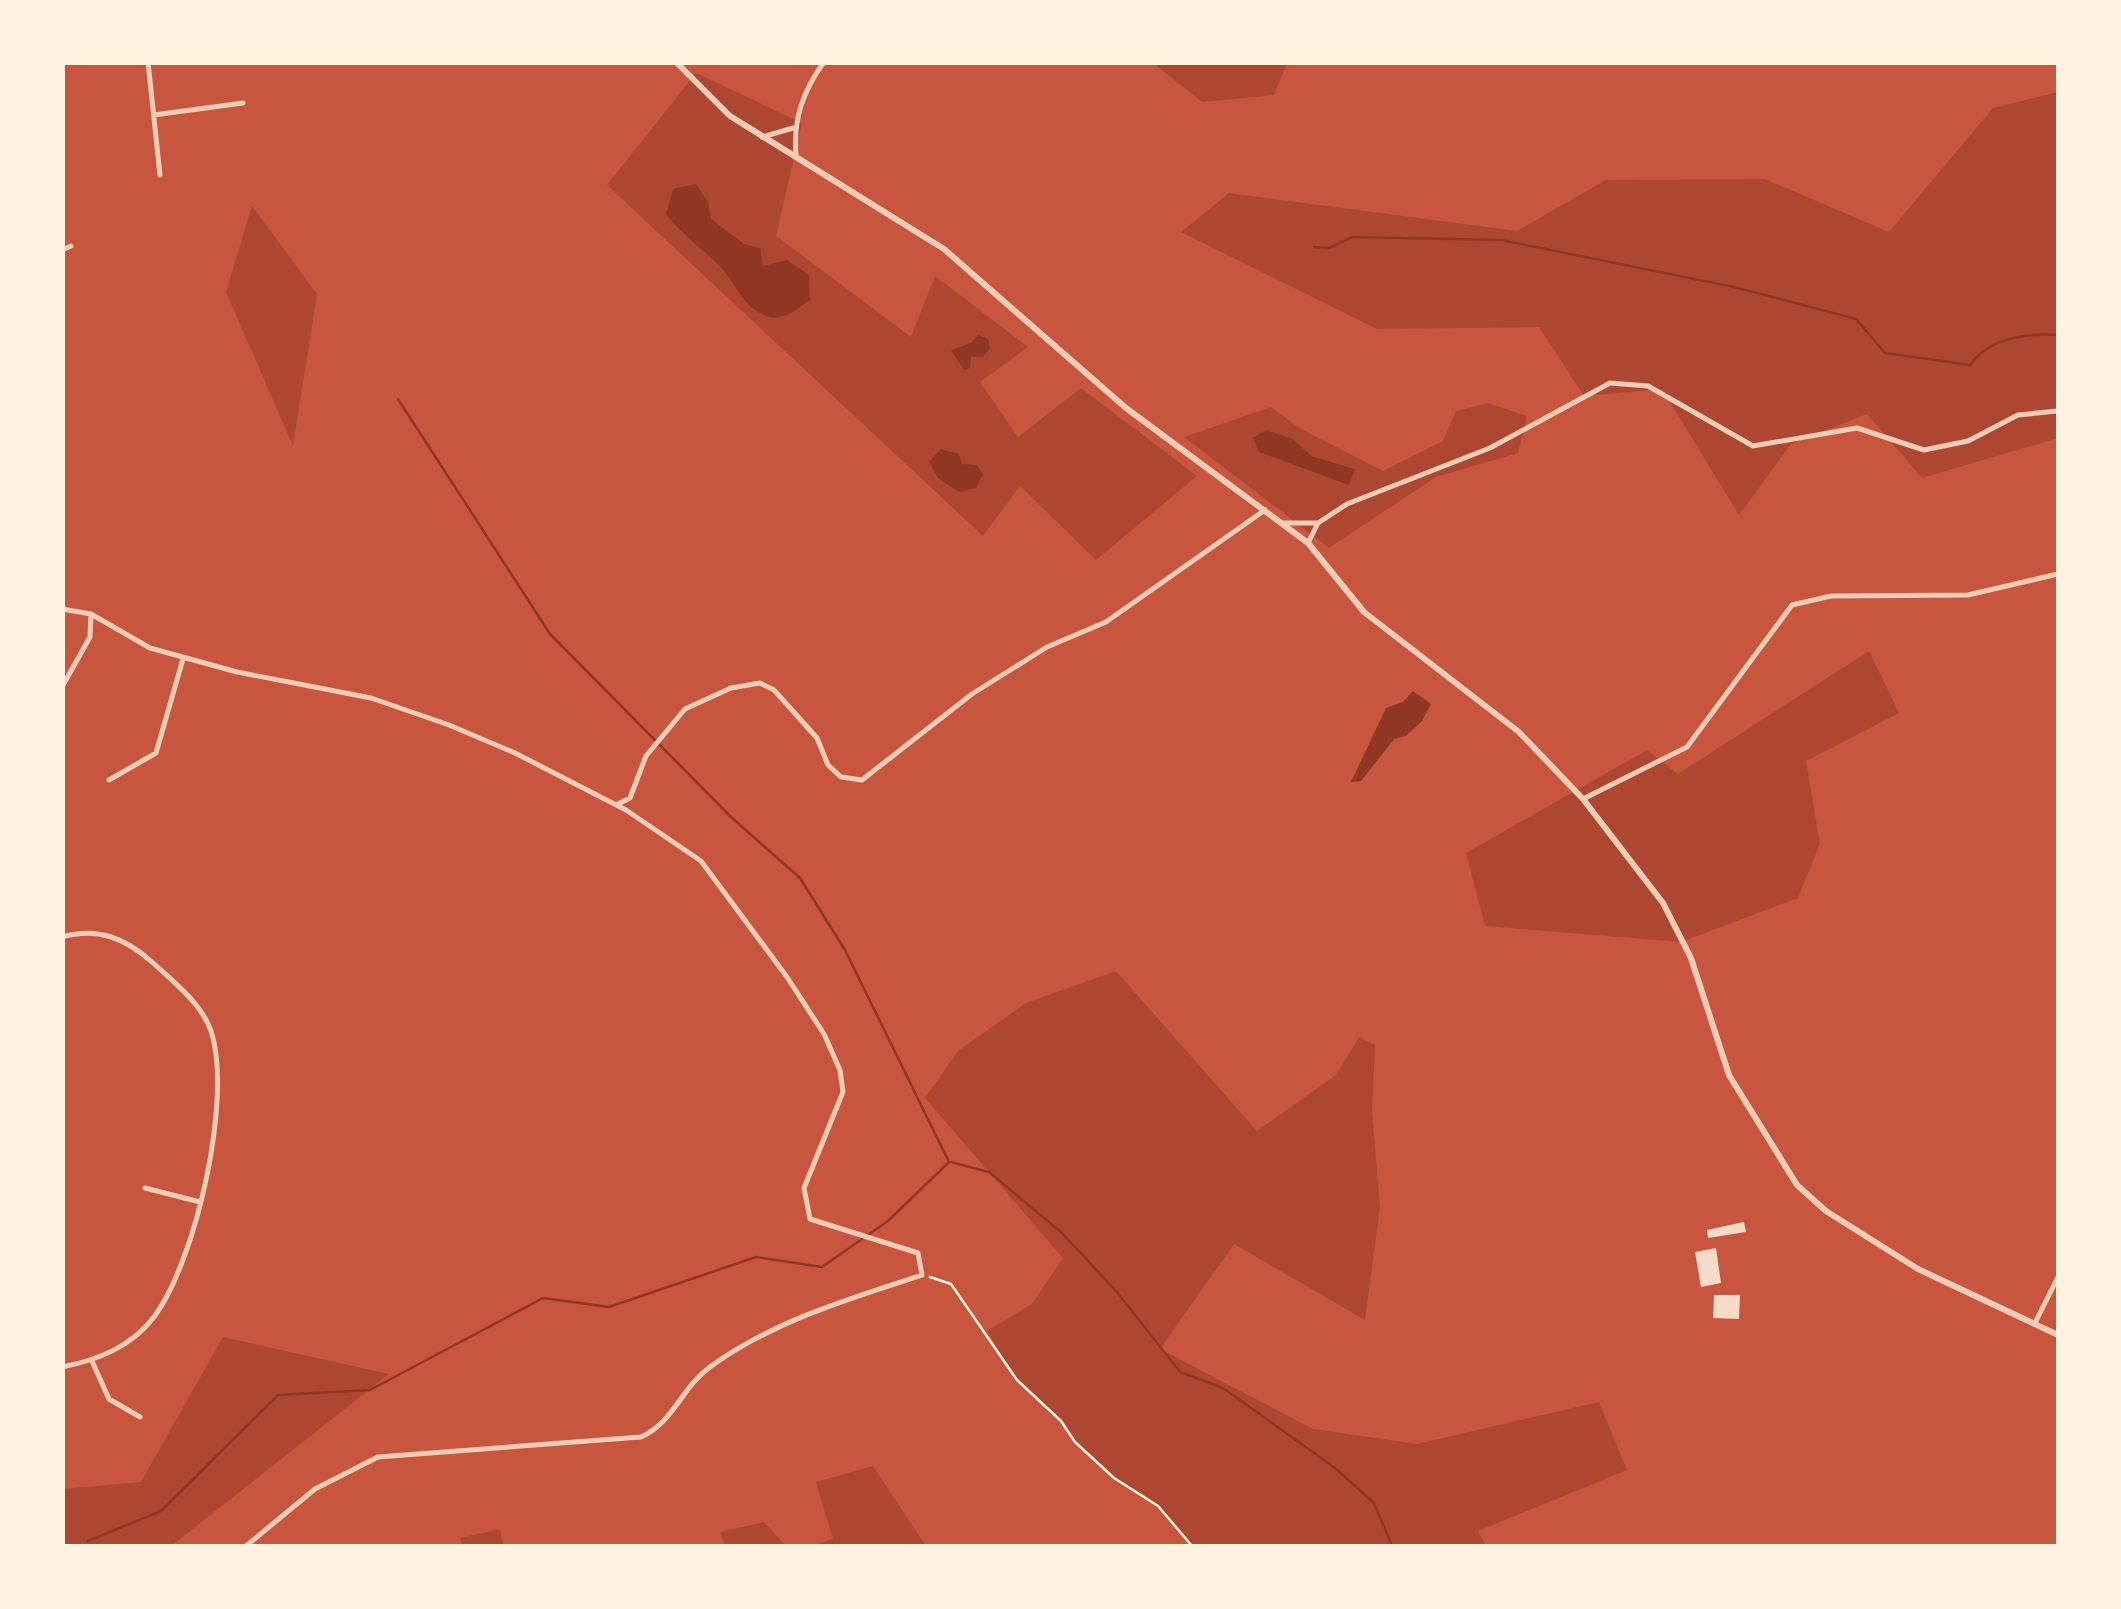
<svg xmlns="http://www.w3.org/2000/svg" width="2121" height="1609" viewBox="0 0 2121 1609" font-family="Manrope,sans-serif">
	<rect width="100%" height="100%" fill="#c8553d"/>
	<!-- green -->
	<path fill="#ae4732" d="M1153,63H1287L1274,95L1202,102Z
		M696,73L802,123L776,236L911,337L935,276L1028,347L980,382L1018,437L1081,388L1197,476L1096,560L1020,486L983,536L607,185Z
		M2058,92V438L1922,478L1867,414L1791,444L1739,515L1662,389L1584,396L1539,327L1377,329L1181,232L1229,193L1517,231L1606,180L1765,179L1889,232L1993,108Z
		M252,206L317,294L293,446L226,292Z
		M1488,403L1527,416L1518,453L1436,477L1329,548L1184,437L1271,407L1301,429L1383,471L1443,441L1456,411Z
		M1869,651L1899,713L1806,761L1820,844L1798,898L1681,942L1485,926L1466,853L1647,750L1678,774Z
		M1116,971L1257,1131L1336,1075L1359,1037L1375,1045L1372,1112L1380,1207L1365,1320L1234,1244L1160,1349L1313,1429L1417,1444L1599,1402L1627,1470L1478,1531L1486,1546H1191L1144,1494L1118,1480L1075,1442L1061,1421L1017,1380L987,1331L1032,1304L1063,1258L925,1098L958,1051L1026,1003Z
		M223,1337L389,1374L171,1546H63V1489L141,1482Z
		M873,1466L926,1546H811L833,1539L816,1482Z
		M764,1522L786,1546H725L720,1532Z
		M500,1529L503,1546H462L460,1538Z"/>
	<!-- water -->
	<path fill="#8f3625" d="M696,184L708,202L711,219L744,244L760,248L763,266L787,260L809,275L810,300C797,309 783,322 767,316C742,308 735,281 718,264C700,247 681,234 666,214L673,189Z
		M978,335L988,339L990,348L983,357H971L970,368L964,370L951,350L971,343Z
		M1266,430L1293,439L1311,456L1355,469L1349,485L1259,452L1253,438Z
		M941,449L959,454L962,464L977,465L983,474L976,488L959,492L938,478L929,462Z
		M1413,691L1431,704L1422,721L1406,736L1394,739L1361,781L1351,782L1386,708L1403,702Z"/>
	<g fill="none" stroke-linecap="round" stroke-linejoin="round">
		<!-- stream -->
		<path stroke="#8f3625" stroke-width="2.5" d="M1314,247L1329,248L1352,237L1501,240L1734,287L1856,319L1885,353L1970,365C1989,338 2026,333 2058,335
			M951,1162L989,1172L1062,1233L1116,1291L1180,1372L1223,1388L1335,1468L1374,1503L1392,1546
			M88,1541L161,1511L278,1395L370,1390L543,1298L609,1307L756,1257L822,1267L888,1221L949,1162L845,950L800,878L732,818L550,634L398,399"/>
	</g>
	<!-- building -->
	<path fill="#f7dbc8" d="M1744,1222L1746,1232L1708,1238L1707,1230Z
		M1716,1248L1721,1283L1701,1287L1695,1252Z
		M1714,1295H1740L1739,1319L1713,1318Z"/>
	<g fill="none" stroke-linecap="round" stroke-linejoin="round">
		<!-- path -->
		<path stroke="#fff3e0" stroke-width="2.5" d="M930,1277L951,1284L1017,1380L1061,1421L1075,1442L1114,1478L1158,1506L1192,1546"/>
		<!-- minor -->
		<path stroke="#f1ccb7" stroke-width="5" d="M148,62L160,175
			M154,115L243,103
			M762,137L793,128
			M796,155C793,119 803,91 824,62
			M62,250L71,246
			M1283,523H1318
			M1308,543L1318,523L1347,504L1490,448L1610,383L1648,386L1753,446L1857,428L1924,450L1968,441L2018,415L2058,411
			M62,609L91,614L150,648L237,672L371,698L449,725L515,753L626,810L701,861L787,977L824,1034L840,1070L843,1092L804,1188L810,1219L918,1253L922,1275C849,1299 773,1321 710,1367C682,1387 674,1422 641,1437L378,1457L315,1489L246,1546
			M62,687L90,637L91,614
			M109,780L156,753L183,659
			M1583,799L1687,747L1792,605L1831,596L1968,595L2058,574
			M616,805L630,798L646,756L685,709L731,688L760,683L774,690L817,738L828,765L841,777L862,780L972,694L1047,647L1106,622L1265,510
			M62,937C98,927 125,938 152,962C172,980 202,1004 211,1031C233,1097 196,1261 154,1317C131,1347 98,1360 62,1367
			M145,1188L200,1202
			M2035,1323L2058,1277
			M92,1361L109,1399L140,1417"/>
		<!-- tertiary -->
		<path stroke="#f1ccb7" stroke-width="6" d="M676,62L730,116L944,249L1126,408L1308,543L1364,612L1519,732L1583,799L1663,903L1691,958L1729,1075L1797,1185L1826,1211L1918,1269L2058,1335"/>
	</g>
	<!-- border -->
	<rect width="2121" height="1609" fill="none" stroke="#fff3e0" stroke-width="130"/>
</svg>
